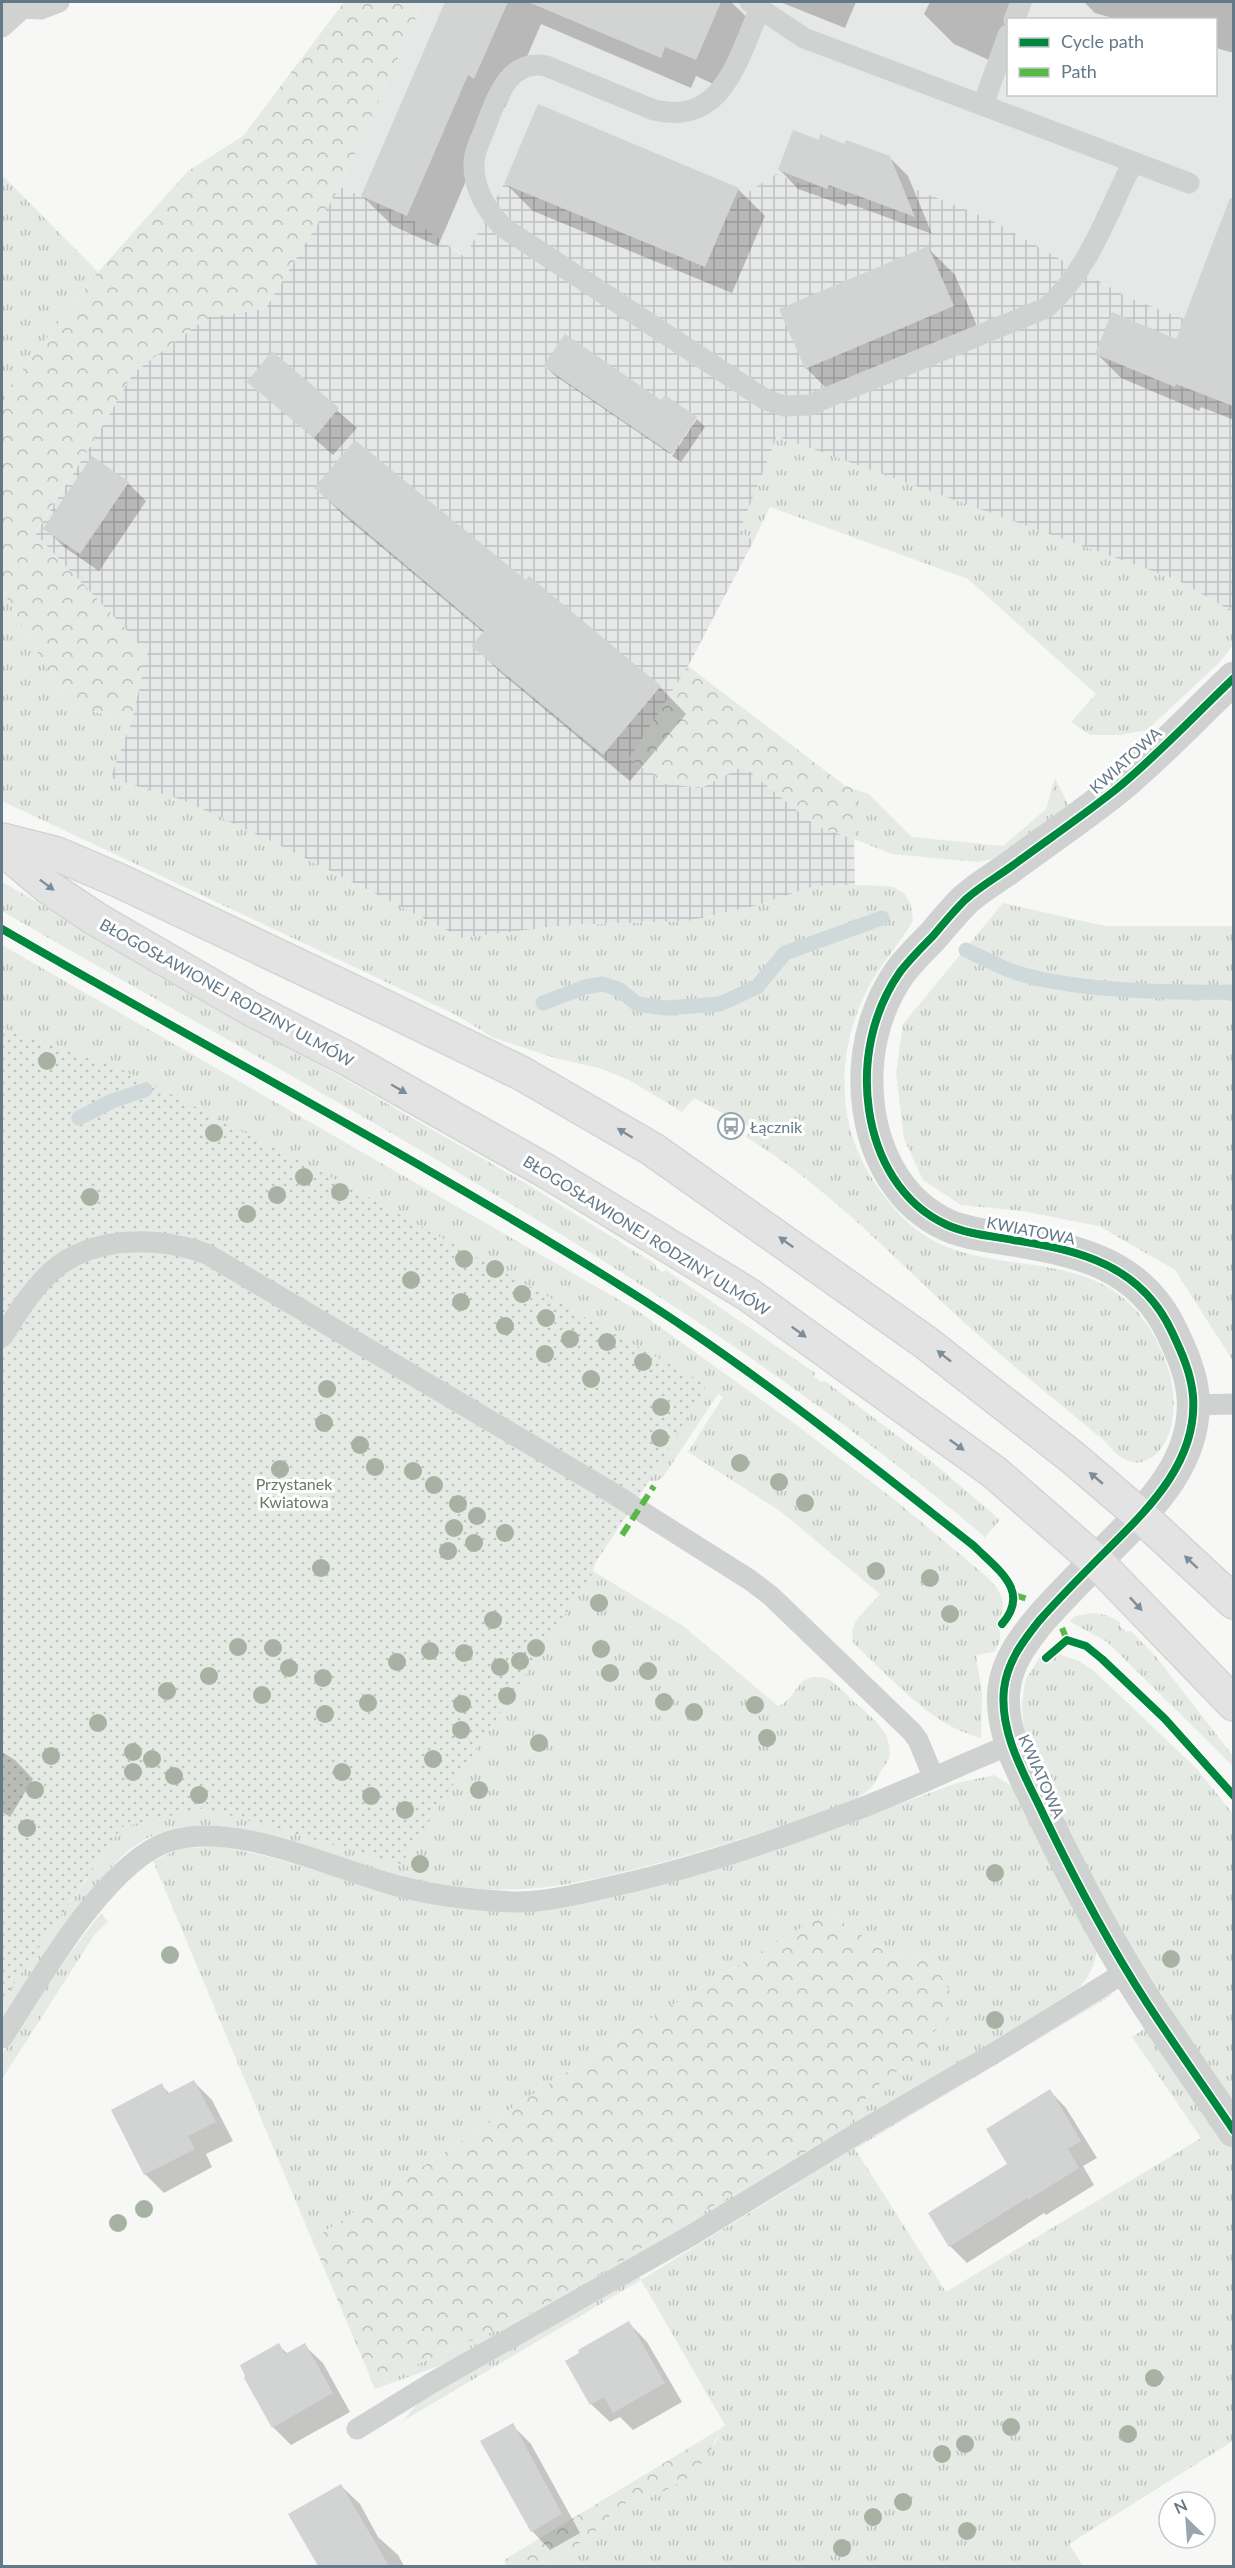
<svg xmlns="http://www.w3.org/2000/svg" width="1235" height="2568" viewBox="0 0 1235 2568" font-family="Lato,sans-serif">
	<defs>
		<pattern id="industrial-grid" width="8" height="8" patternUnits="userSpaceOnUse" patternTransform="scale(1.5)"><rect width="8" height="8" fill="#e6e7e7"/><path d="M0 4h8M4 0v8" fill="none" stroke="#bec0c1"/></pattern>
		<pattern id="grass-tufts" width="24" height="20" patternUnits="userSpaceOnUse" patternTransform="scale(1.5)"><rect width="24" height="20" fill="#e6eae4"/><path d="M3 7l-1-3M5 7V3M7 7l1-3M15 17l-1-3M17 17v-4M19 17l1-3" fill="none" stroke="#bec2bf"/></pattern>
		<pattern id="forest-crowns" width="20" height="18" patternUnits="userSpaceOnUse" patternTransform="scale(1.5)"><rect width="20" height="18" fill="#e6eae4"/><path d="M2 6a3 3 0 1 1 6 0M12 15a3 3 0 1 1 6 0" fill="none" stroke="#bec2bf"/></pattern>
		<pattern id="park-dots" width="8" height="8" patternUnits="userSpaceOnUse" patternTransform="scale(1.5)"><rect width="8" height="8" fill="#e6eae4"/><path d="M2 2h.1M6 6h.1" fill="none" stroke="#bec2bf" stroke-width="1.8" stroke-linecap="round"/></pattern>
	</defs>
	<rect width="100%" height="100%" fill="#f7f7f6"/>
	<!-- built -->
	<path fill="#e6e7e7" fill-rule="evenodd" d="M423,2H1233V406L1205,395L1227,336L1127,297L991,220L910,188L903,205L853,194L829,185L827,189L803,180L801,184L733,202L705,267L466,257L407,216L340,187ZM1008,20H1216V94H1008Z"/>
	<!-- industrial -->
	<path fill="url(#industrial-grid)" d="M776,174L801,184L803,180L827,189L829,185L852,194L903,204L910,187L991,220L1127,297L1228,336L1205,395L1233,406V612L1177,580L777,437L739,533L754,540L684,674L629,759L701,788L743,766L816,826L854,839L855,885L815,886L755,906L689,921L567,925L462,938L275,843L183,801L110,778L132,720L147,652L35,534L96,437L133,373L208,317L265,309L340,187L407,216L465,257L504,184L705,267L733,202Z"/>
	<!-- grass -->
	<path fill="url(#grass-tufts)" fill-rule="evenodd" d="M2,175L98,272L10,386L2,406Z
		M777,436L1177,580L1233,612V645L1219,663L1147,730L1121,735H1090L1071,722L1096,694L968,579L770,507L754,540L739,533Z
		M2,589L68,706L132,720L110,778L183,800L275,843L462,938L567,925L689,921L755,906L815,886L865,885L894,887L905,894L911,905L913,921C900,942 885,960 872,981C834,1047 834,1129 880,1190C899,1217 921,1238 952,1249C1021,1273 1102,1254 1148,1326C1164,1351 1177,1385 1173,1415C1169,1456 1135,1483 1106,1442C1056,1401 1005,1360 957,1316C889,1253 825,1185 746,1137L752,1128L694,1098L682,1112L629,1080L599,1068L555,1058L494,1038L456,1015L2,801Z
		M1055,778L1069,806L1001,857L978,862L892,854L854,839V789L869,794L912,837L1003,846L1046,809Z
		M2,882L527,1184L655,1264L656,1268L662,1272L666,1270L815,1373L814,1377L821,1382L825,1381L931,1461L1000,1520L985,1537C688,1284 338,1106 2,911Z
		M1003,903L1105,926H1233V1361L1175,1270L1099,1226L1022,1211L961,1205L923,1180L904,1139L896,1073L903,1024Z
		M2,945L635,1309L795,1424L896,1501L987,1577C1001,1591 1009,1604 997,1622C1002,1635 1001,1641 994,1652L976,1655L982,1694L981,1738C931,1726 891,1677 854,1644C846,1621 868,1610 880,1594L780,1511L688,1452L723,1397L718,1394L663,1477L657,1481H646L2,1080Z
		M570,1557L683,1626L778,1706C794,1701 797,1676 817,1677C833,1677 842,1691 853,1701C870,1716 894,1732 889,1758C887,1764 883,1767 881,1771C876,1780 876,1784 867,1791C841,1811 804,1819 773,1829C707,1850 641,1870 573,1883C515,1894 454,1891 397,1876C320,1857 216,1796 139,1843C126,1851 116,1862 106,1874L2,2024V1823ZM105,1852L70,1903L43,1911Z
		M1093,1613L1106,1615L1120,1622V1626L1126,1632L1131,1631L1157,1658L1233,1756V1766L1107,1642L1069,1621L1076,1616Z
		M1059,1654L1079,1661L1094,1671L1197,1769L1233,1814V2107L1117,1924L1064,1831L1024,1733L1022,1705L1025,1681L1039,1658L1047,1665Z
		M994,1775L1015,1788L1096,1941C1098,1960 1092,1972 1080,1987C883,2113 681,2231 479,2347L444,2364L375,2389L371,2379L401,2371L521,2319L849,2126C858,2110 867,2095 881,2083C898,2069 917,2063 931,2046L930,2035L943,2024L932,1963L928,1955L922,1952L906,1955L885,1952L829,1912C651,2013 482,2128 312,2240L153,1861L179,1849L217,1846L262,1855L405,1897L476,1909L834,1828L957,1783Z
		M102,1914L108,1922L95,1934L2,2079V2054L59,1968L97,1918Z
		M1114,1994L855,2149L946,2292L1201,2138L1132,2037L1150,2025L1233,2148V2441L1069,2544L1083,2566H543L591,2536L617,2508L630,2501L653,2496L715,2444L720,2429L725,2425L641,2280L403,2421L418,2403L639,2276L641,2280L790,2188L853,2146L1105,1995Z"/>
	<!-- forest -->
	<path fill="url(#forest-crowns)" d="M344,2H423L340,187L265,309L208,317L133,373L96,437L35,533L147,652L132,720L68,706L2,589V406L10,386L98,272L188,171L243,136Z
		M688,666L844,785L854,789V839L816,826L743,766L701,788L666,784L629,759Z
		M829,1912L885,1952L906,1955L922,1952L928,1955L951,1993L948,2006L950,2014L943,2024L930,2035L931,2046C917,2063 898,2069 881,2083C867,2094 858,2110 849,2126L521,2319L401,2371L371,2379L312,2240C482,2128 651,2013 829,1912Z
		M720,2429L710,2452L698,2468L684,2481L653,2496L630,2501L617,2508L591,2536L543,2566H507L504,2560Z"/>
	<!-- park -->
	<path fill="url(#park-dots)" d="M2,1027L120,1069L190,1104L361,1193L707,1385L649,1481L596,1562L592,1574L401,1864L204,1808L122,1827L2,2001Z"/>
	<!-- shadow -->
	<path fill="#0003" d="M446,2H731L754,24L726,90L696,76L691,88L541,24L505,108L499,104L438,246L393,226L362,196Z
		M780,2H856L845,28Z
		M930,2H1032L1025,20H1008L1002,66L954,44L924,14Z
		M1084,2H1234V53L1216,48V20H1119L1095,13Z
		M820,142L889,157L908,176L932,234L848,203L846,206L798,189L780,170Z
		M506,184L738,189L765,216L732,293L533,211Z
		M1234,194V420L1201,407L1199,411L1121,378L1097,354L1177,341Z
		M928,248L955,275L980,333L833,395L806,368L781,310Z
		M272,353L357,428L333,455L249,381Z
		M545,366L662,402L695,418L670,454L554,375Z
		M697,419L705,427L681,462L672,456Z
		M128,483L146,501L99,571L64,547L45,528Z
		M316,488L526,582L660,687L686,714L630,781L500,672L473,645L484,633L343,515Z
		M2,1752L15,1760L33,1779L10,1817L2,1812Z
		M194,2082L212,2100L233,2141L206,2154L212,2167L164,2193L145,2174L161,2085L170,2094Z
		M1050,2091L1066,2108L1097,2158L1083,2166L1094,2185L1046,2215L1044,2213L967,2263L950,2246L930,2214L1009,2164Z
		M629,2323L647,2342L682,2402L633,2430L620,2417L610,2422L591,2404Z
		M278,2345L288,2354L304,2345L323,2363L350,2412L291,2445L273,2427Z
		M512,2425L531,2444L580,2533L550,2550L532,2531Z
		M341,2486L360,2504L378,2537L398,2555L404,2566H320L290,2514Z"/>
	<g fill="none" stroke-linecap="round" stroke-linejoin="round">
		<!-- stream -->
		<path stroke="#cfd8db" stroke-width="15" d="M966,950C982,957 999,967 1017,973C1076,991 1171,993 1234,992
			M543,1003L585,987L603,984L620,990L637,1004L665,1008L720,1004L757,987L785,953L882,918
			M79,1118L112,1101L145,1090"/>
	</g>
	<!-- building -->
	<path fill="#d2d3d3" d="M445,2H508L474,79L468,75L407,216L361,196Z
		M528,2H721L696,60L665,47L661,58Z
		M538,104L739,188L705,267L504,184Z
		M793,130L819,140L820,134L844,144L846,140L890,156L915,217L829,185L827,189L778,170Z
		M1230,198L1233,199V406L1176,384L1175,387L1095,354L1112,312L1176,339Z
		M928,246L954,306L805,369L779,309Z
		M565,334L661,400L665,395L697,417L672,454L543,366Z
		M272,351L339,408L314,438L247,382Z
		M355,440L526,580L529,576L661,686L603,755L471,646L484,631L314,488Z
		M92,456L129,482L80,554L43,529Z
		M194,2080L216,2122L188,2136L195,2149L144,2175L111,2110L162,2083L167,2094Z
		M1050,2089L1081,2141L1068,2149L1079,2168L1028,2200L1027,2198L949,2247L928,2213L1007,2164L986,2129Z
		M629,2321L665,2383L613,2413L604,2397L590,2405L565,2361L579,2353L578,2350Z
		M279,2343L285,2354L305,2343L333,2393L272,2428L244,2378L245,2376L240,2365Z
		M513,2423L562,2514L531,2532L480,2441Z
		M341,2484L389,2566H318L288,2514Z"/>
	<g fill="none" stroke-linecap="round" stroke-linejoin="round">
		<defs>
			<path id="secondary" d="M2,840L57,854L120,881L385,1007L521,1073L652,1149L925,1342L1072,1457L1141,1516L1234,1602
				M2,848L48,887L96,919L251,1009L348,1059L546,1171L749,1295L994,1472L1096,1561L1234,1704"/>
		</defs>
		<!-- secondary casing -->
		<use href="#secondary" stroke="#d3d5d5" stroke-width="36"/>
		<!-- service -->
		<path stroke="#d0d2d2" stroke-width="21" d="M750,2L804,38L1189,183
			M2,7L41,9L59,2
			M760,9C737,59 724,126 654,110L546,66C508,58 496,100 485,128C481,139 474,151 474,163C473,188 487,211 504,228L766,400L784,406L809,405L1046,308C1089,271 1108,211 1133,162
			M1014,20L1021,2
			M2,27L22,9
			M983,105L1008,35
			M2,1337C17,1314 32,1289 52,1271C93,1235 159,1236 207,1254L606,1489L750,1580L771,1596L912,1732L918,1740L933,1776
			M1193,1405L1234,1404
			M2,2038C38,1983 106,1861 170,1841C235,1820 333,1869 398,1886C436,1896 477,1901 517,1902C550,1902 585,1892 618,1885C698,1867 777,1840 853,1811C907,1791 959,1765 1012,1744
			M357,2429L430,2384L692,2235L861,2131L991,2055L1127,1971"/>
		<!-- minor -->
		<path stroke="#d0d2d2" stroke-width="33" d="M1234,678C1194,716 1156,757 1114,791C1081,817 1046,841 1012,866C997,877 979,887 965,900C954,911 943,924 933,936C922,947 910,959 900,972C872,1012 862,1062 869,1110C876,1158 901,1204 947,1225C967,1234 991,1236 1013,1240C1079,1250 1141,1265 1172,1332C1182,1353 1191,1373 1193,1396C1198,1462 1148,1509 1106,1551C1083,1574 1060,1597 1039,1621C1023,1641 1007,1662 1004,1689C999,1734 1026,1777 1044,1816C1075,1880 1108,1943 1147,2003C1175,2046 1205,2088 1234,2131"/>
		<!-- secondary -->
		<use href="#secondary" stroke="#e3e3e3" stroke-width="33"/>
		<!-- quiet -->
		<path stroke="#58b947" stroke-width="6" stroke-dasharray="12 6" stroke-linecap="butt" d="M622,1535L654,1486
			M1014,1595L1031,1600
			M1062,1628L1067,1640"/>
		<defs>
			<path id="cycleway" d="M1234,678C1194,716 1156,757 1114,791C1081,817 1046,841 1012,866C997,877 979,887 965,900C954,911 943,924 933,936C922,947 910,959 900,972C872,1012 862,1062 869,1110C876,1158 901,1204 947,1225C967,1234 991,1236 1013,1240C1079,1250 1141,1265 1172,1332C1182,1353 1191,1373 1193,1396C1198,1462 1148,1509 1106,1551C1083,1574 1060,1597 1039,1621C1023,1641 1007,1662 1004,1689C999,1734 1026,1777 1044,1816C1075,1880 1108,1943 1147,2003C1175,2046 1205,2088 1234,2131
				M2,929C210,1050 425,1162 629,1291C750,1367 862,1458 974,1546C998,1570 1031,1591 1002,1624
				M1046,1658L1067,1640L1086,1646L1102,1659L1165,1719L1234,1796"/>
		</defs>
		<!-- cycleway casing -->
		<use href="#cycleway" stroke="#fff" stroke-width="11"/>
		<!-- cycleway -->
		<use href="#cycleway" stroke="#00873e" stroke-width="8"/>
	</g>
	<!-- trees -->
	<g fill="#a7b2a4">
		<circle cx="47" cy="1061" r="9"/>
		<circle cx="214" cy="1133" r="9"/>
		<circle cx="304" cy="1177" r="9"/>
		<circle cx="340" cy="1192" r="9"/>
		<circle cx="277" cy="1195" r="9"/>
		<circle cx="90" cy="1197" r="9"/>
		<circle cx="247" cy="1214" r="9"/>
		<circle cx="464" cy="1259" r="9"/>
		<circle cx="495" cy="1269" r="9"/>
		<circle cx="411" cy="1280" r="9"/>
		<circle cx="522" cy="1294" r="9"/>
		<circle cx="461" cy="1302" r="9"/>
		<circle cx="546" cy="1318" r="9"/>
		<circle cx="505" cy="1326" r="9"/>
		<circle cx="570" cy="1339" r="9"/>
		<circle cx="607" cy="1342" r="9"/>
		<circle cx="545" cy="1354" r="9"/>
		<circle cx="643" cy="1362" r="9"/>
		<circle cx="591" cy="1379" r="9"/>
		<circle cx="327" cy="1389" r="9"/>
		<circle cx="661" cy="1407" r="9"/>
		<circle cx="324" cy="1423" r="9"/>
		<circle cx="660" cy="1438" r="9"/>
		<circle cx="360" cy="1445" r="9"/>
		<circle cx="740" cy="1463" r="9"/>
		<circle cx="375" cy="1467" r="9"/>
		<circle cx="280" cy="1469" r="9"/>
		<circle cx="413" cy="1471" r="9"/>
		<circle cx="779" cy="1482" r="9"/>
		<circle cx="434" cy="1485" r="9"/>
		<circle cx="805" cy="1503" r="9"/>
		<circle cx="458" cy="1504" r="9"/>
		<circle cx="477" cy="1516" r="9"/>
		<circle cx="454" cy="1528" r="9"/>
		<circle cx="505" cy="1533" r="9"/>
		<circle cx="474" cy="1543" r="9"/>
		<circle cx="448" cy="1551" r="9"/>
		<circle cx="321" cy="1568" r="9"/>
		<circle cx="876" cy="1571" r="9"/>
		<circle cx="930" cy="1578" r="9"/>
		<circle cx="599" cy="1603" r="9"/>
		<circle cx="950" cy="1614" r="9"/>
		<circle cx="493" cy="1620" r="9"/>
		<circle cx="238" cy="1647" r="9"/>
		<circle cx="273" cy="1648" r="9"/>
		<circle cx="536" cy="1648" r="9"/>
		<circle cx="601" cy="1649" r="9"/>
		<circle cx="430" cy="1651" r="9"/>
		<circle cx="464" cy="1653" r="9"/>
		<circle cx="520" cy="1661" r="9"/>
		<circle cx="397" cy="1662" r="9"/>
		<circle cx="500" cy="1667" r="9"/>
		<circle cx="289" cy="1668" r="9"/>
		<circle cx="648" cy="1671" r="9"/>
		<circle cx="610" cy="1673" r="9"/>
		<circle cx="209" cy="1676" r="9"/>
		<circle cx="323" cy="1678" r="9"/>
		<circle cx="167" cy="1691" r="9"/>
		<circle cx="262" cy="1695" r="9"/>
		<circle cx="507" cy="1696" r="9"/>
		<circle cx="664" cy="1702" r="9"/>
		<circle cx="368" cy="1703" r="9"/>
		<circle cx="462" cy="1704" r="9"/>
		<circle cx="755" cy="1705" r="9"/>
		<circle cx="694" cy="1712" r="9"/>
		<circle cx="325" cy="1714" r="9"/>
		<circle cx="98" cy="1723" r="9"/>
		<circle cx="461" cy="1730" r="9"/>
		<circle cx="767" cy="1738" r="9"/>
		<circle cx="539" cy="1743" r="9"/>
		<circle cx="133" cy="1752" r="9"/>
		<circle cx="51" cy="1756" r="9"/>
		<circle cx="152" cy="1759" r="9"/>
		<circle cx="433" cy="1759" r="9"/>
		<circle cx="133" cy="1772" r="9"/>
		<circle cx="342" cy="1772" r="9"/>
		<circle cx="174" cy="1776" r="9"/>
		<circle cx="35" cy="1790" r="9"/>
		<circle cx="479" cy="1790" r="9"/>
		<circle cx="199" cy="1795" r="9"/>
		<circle cx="371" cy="1796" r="9"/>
		<circle cx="405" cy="1810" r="9"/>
		<circle cx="27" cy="1828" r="9"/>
		<circle cx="420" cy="1864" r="9"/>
		<circle cx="995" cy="1873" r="9"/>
		<circle cx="170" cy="1955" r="9"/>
		<circle cx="1171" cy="1959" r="9"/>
		<circle cx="995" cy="2020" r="9"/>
		<circle cx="144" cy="2209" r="9"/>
		<circle cx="118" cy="2223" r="9"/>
		<circle cx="1154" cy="2378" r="9"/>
		<circle cx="1011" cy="2427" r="9"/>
		<circle cx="1128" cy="2434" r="9"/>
		<circle cx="965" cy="2444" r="9"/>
		<circle cx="942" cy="2454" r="9"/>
		<circle cx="903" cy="2502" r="9"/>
		<circle cx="873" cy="2517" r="9"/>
		<circle cx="967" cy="2531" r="9"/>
		<circle cx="842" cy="2548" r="9"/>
	</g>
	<!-- one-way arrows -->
	<defs><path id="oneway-solid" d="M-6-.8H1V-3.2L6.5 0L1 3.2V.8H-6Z" transform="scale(1.5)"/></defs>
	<g fill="#7d8e9a">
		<use href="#oneway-solid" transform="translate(47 885) rotate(37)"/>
		<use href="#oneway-solid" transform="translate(399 1089) rotate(30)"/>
		<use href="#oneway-solid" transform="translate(625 1133) rotate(-148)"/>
		<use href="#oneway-solid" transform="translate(786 1242) rotate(-144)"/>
		<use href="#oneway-solid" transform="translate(799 1332) rotate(36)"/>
		<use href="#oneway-solid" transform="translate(944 1356) rotate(-142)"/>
		<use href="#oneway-solid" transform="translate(957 1445) rotate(36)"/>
		<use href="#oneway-solid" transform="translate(1096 1478) rotate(-140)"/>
		<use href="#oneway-solid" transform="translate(1191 1562) rotate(-137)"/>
		<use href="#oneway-solid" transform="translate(1136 1604) rotate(47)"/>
	</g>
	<!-- icons -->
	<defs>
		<symbol id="bus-ring" viewBox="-11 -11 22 22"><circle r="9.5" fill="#fff" stroke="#97a5ae" stroke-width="1.5"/><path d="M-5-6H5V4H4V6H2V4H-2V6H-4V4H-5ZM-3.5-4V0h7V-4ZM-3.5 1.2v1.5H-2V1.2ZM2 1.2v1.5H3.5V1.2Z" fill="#97a5ae"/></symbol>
	</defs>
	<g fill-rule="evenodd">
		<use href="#bus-ring" x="716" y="1111" width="30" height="30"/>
	</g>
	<g text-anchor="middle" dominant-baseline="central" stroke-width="6" stroke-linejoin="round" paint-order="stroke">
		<!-- street labels -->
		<g font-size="16" fill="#647988" stroke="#fff">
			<text transform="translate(1125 760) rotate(-42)">KWIATOWA</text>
			<text transform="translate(227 992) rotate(29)">BŁOGOSŁAWIONEJ RODZINY ULMÓW</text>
			<text transform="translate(1031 1230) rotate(11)">KWIATOWA</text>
			<text transform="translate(647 1235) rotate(32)">BŁOGOSŁAWIONEJ RODZINY ULMÓW</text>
			<text transform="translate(1042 1776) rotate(66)">KWIATOWA</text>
		</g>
		<!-- poi labels -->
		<g font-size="16" fill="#647988" stroke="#fff" text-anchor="start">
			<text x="750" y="1126">Łącznik</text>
		</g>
		<!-- park labels -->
		<g font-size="16" fill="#667a60" stroke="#fff">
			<text x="294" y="1483">Przystanek<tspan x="294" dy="18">Kwiatowa</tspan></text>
		</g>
	</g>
	<!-- border -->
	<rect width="1235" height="2568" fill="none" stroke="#647988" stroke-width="6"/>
	<!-- legend -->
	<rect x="1007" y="18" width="210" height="78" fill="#ffffff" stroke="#c1c9cf" stroke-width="1.5"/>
	<rect x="1019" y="38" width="30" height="9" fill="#00873e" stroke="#c1c9cf" stroke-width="1.5"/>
	<text x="1061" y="48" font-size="18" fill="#647988">Cycle path</text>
	<rect x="1019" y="68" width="30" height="9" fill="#58b947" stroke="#c1c9cf" stroke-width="1.5"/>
	<text x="1061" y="78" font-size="18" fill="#647988">Path</text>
	<!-- north arrow -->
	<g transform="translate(1187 2520) rotate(335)"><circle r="28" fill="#ffffff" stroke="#c1c9cf" stroke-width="1.5"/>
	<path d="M0-4.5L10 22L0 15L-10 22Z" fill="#97a5ae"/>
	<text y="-9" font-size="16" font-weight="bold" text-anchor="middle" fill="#647988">N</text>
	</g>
</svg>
